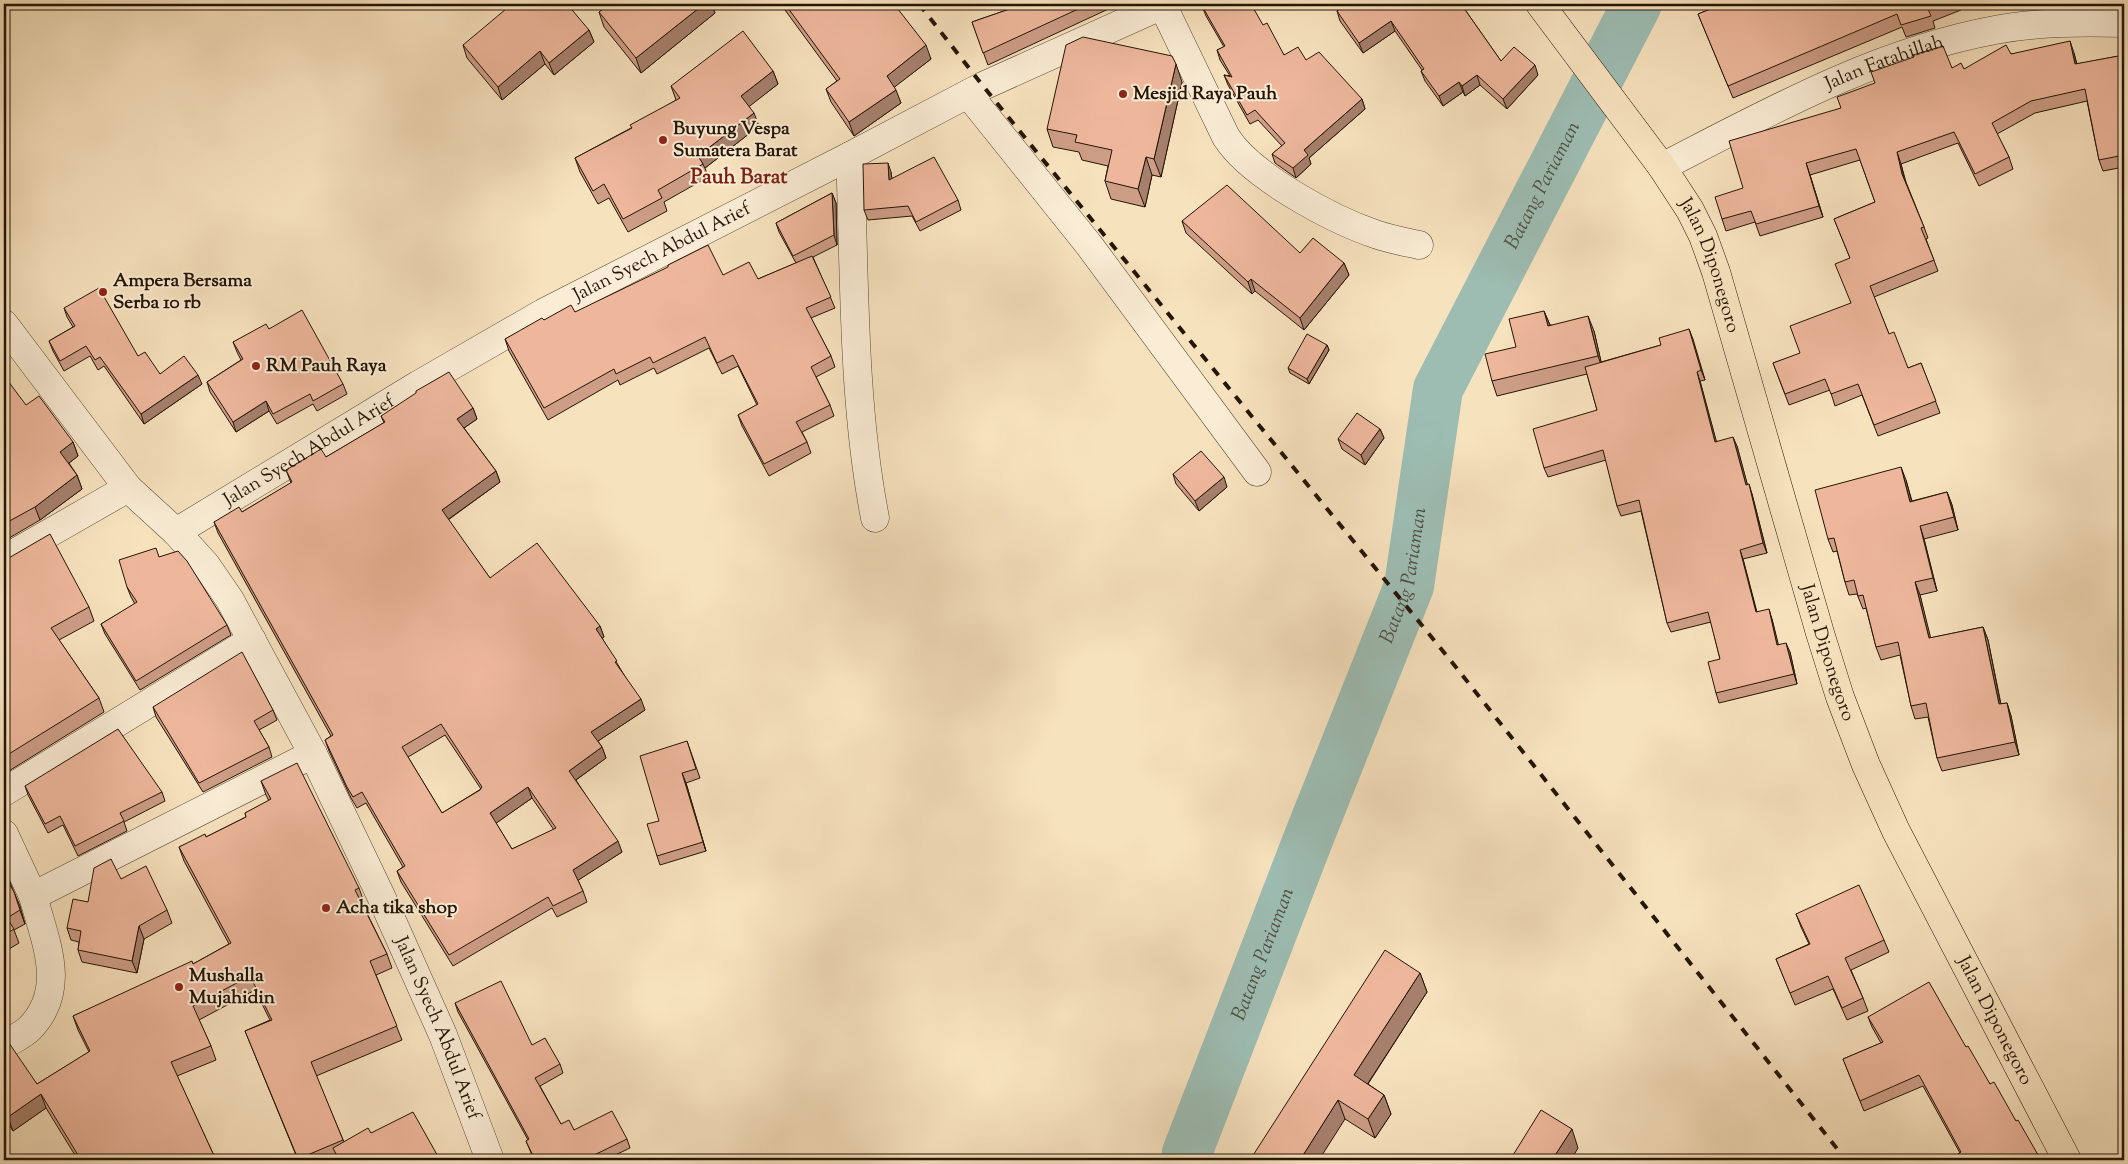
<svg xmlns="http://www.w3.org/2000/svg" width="2128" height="1164" viewBox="0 0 2128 1164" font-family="'Sorts Mill Goudy',serif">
	<rect width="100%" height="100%" fill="#f7e2be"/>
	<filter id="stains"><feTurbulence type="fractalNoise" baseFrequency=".004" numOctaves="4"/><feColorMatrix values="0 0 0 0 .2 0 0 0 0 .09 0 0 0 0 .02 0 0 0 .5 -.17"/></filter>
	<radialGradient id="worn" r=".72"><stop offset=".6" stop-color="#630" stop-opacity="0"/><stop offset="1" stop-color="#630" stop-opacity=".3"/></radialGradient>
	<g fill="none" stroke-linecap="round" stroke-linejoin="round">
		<!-- river -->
		<path stroke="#9dbdb3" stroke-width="50" id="s1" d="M1186,1160L1187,1153L1309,837L1409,586L1438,389L1637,4"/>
		<defs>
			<g id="minor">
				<path d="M1162,4L1226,137C1251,176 1331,219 1375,234C1389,239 1405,242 1419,245"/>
				<path d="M968,94L1089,245L1257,472"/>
				<path d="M850,156C855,277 852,399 875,518"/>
				<path id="s2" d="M1662,167C1769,112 1876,52 1995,30C2037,22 2082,22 2124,23"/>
				<path id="s3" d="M4,324L128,488L176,532L206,565L230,600L313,754L380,894L443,1035L490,1160"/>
				<path id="s4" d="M176,532L418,385L543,313L850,156L983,86L1165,4"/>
				<path d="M4,559L128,488"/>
				<path d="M4,792L252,640"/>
				<path d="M4,834L33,896L313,754"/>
				<path d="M4,1045C12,1040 23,1035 30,1028C68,989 45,941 33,896"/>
			</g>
			<g id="major">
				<path id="s5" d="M1540,4L1662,167L1690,210L1703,236L1716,272L1820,633L1840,697L1866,765L1896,831L2067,1160"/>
			</g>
		</defs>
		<!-- minor casing -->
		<use href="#minor" stroke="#594833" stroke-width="29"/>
		<!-- major casing -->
		<use href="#major" stroke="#241505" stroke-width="29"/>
		<!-- minor -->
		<use href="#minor" stroke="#faecd5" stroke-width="28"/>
		<!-- major -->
		<use href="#major" stroke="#f7e2be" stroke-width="28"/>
		<!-- rail -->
		<path stroke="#241505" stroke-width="4" stroke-dasharray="9 9" stroke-linecap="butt" d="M919,4L983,86L1455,666L1846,1160"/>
	</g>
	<!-- wall -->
	<path fill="#cd9d86" stroke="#241505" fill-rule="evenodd" d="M610,4H712L715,13L641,73L604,27L599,12Z
		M783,4H894L931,59L894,87L901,103L854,136L831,102L826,89L837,81L785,10Z
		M1024,4H1128L1118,8L1117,5L988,65L972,22Z
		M1335,4H1461L1501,61L1538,75L1507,109L1480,85L1465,96L1463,92L1443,106L1425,81L1421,71L1422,70L1395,31L1363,53L1340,21L1337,11L1339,9Z
		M1723,4H1959L1961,10L1933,21L1935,28L1906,37L1902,27L1733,98L1698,14Z
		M2041,4H2078V7Z
		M1202,6L1263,25L1284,55L1306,60L1362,99L1365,109L1309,158L1311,164L1296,178L1275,163L1272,154L1282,146L1258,120L1250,124L1228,85L1224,75L1230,76L1220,60L1217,50L1224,47L1206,16Z
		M589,30L594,42L554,75L545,64L502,100L467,58L463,45Z
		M2074,53L2077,64L2124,55V167L2103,171L2099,160L2087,101L2035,113L1997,134L2009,157L2013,169L1979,186L1958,143L1901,164L1906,182L1924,227L1928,238L1926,239L1938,271L1874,297L1889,334L1908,368L1921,363L1940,413L1878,436L1862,395L1835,406L1830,390L1789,405L1773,363L1800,354L1851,303L1850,258L1834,219L1875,202L1860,160L1810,175L1823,217L1760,236L1755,222L1726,231L1722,219L1743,188L1952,68L1964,69L2011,54Z
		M773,71L778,84L749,106L759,126L705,168L708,177L664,202L667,211L628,232L609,198L598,204L580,172L575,158L631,128L676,100L671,86Z
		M1182,82L1161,177L1152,175L1145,207L1111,199L1105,181L1108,166L1082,160L1079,152L1053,147L1047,129Z
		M891,172L892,179L958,200L961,210L920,231L912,216L868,220L864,210Z
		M832,193L836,203L837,245L813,257L835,308L811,318L831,356L835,367L816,377L830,405L834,416L802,432L807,442L811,453L769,476L742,426L738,415L757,405L738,366L722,374L709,348L657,374L654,368L620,385L618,380L548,420L509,351L505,339L544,320L575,312L723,275L758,279L796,263L779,232L776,223Z
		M1182,221L1300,253L1344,263L1349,275L1304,330L1255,291L1252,294L1186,233Z
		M64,308L138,356L160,374L202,384L144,424L104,366L98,370L90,356L64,371L53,351L49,341L73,327L67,317Z
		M1544,311L1550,325L1594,331L1601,362L1661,345L1689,329L1705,380L1700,381L1716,441L1737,446L1747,484L1752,494L1767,553L1743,559L1757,612L1772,619L1778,645L1790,652L1797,684L1719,703L1716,693L1720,659L1711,622L1671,632L1667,623L1641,511L1621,516L1617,506L1606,460L1548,477L1544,468L1597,410L1587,374L1497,396L1492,381L1516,347Z
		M269,329L343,384L347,394L317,411L313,404L277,424L269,411L236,432L210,392L207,382L241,360L237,352L233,342Z
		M1327,345L1329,350L1309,384L1290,373L1288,368Z
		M4,384L26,405L73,442L78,456L69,463L77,475L82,489L40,520L4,541Z
		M473,408L477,419L464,428L496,471L500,482L448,520L490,578L600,626L604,637L602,638L645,710L598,741L602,747L606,758L576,780L622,852L578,880L583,891L587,902L557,917L552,908L453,966L401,882L397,871L403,867L366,803L357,808L351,798L329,751L325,740L331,736L218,533L214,522L242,512L291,483L286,470L326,457L384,423L381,416ZM445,735L481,789L442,813L408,757ZM532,798L554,830L512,849L496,823Z
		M1380,429L1384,438L1365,465L1342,449L1338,439Z
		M1173,474L1227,487L1199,511L1176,484Z
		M1906,480L1912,501L1947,492L1952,505L1958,530L1924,539L1937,591L1920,595L1930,638L1983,627L1988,640L2001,704L2007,703L2011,716L2019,755L1942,771L1937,758L1928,717L1915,719L1911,706L1900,655L1881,660L1876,647L1866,608L1863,609L1857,594L1849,595L1845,582L1837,551L1833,552L1828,539Z
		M159,557L227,625L231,635L140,690L105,634L101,624L135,604L131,597L127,587Z
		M4,560L89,607L94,621L59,640L99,698L104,712L4,774Z
		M153,707L273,710L277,720L259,730L269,747L272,757L203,792L156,717Z
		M687,741L700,778L686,783L706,851L660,865L657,856Z
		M261,781L359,888L364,902L362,903L387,954L392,968L376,975L402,1040L316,1076L344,1142L371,1133L440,1160H337V1159L334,1160H298L245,1031L270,1020L255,990L199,1020L211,1046L216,1060L177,1076L216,1160H78L46,1108L13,1131L4,1117V1045L37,1084L89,1052L78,1030L73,1016L193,964L229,944L184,861L179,847L206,837L246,817L245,813L269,801L266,795Z
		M25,786L162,792L165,801L124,822L127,831L78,856L63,825L48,833L28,795Z
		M4,867L14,892L25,924L14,930L19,943L4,952Z
		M121,879L167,910L172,923L144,939L137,973L82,962L78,950L79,942L71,940L67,928L88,902Z
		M1796,914L1884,940L1889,952L1851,970L1863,998L1868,1011L1847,1020L1833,989L1795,1005L1776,959L1809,944L1801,927Z
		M1420,973L1427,992L1368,1084L1384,1095L1391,1114L1375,1138L1345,1119L1250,1160Z
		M455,1003L532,1045L560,1064L563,1073L540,1086L561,1124L574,1130L627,1139L630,1148L605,1160H534L526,1141L528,1140L458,1012Z
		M1868,1017L1966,1047L1990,1084L2016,1121L2041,1160H1955L1954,1157L1960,1153L1923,1086L1864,1111L1843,1059L1881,1043L1872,1027Z"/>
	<!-- shaded-wall -->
	<path fill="#a7806d" stroke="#241505" d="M704,4H712L715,13L641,73L636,58Z
		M1391,21L1395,31L1363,53L1359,43Z
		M589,30L594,42L554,75L549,63Z
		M2070,41L2074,53L2079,75L2075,64Z
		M926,45L931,59L892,89L887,76Z
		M540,51L545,64L502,100L498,87Z
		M1176,64L1182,82L1161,177L1154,159Z
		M1535,65L1538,75L1507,109L1503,99Z
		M773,71L778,84L746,109L741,96Z
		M1477,75L1480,85L1465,96L1462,86Z
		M1459,82L1463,92L1443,106L1439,96Z
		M896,90L901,103L854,136L849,122Z
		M1362,99L1365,109L1309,158L1311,164L1296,178L1293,168L1304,150Z
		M754,113L759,126L705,168L698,156Z
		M1897,152L1901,164L1906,186L1902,174Z
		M1146,157L1152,175L1145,207L1138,189Z
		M888,163L891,172L893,190L889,180Z
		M1806,163L1810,175L1823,217L1819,206Z
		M832,193L836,203L837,245L834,235Z
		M1344,263L1349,275L1304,330L1300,318Z
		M1251,279L1255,291L1252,294L1248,282Z
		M1544,311L1550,325L1548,326Z
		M1588,316L1594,331L1603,370L1598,356Z
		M1689,329L1693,339L1705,380L1701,370Z
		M1327,345L1329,350L1309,384L1307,379Z
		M1697,372L1700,381L1719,451L1715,442Z
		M198,375L202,384L144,424L141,414Z
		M266,401L269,411L236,432L233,422Z
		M473,408L477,419L461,430L457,419Z
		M1380,429L1384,438L1365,465L1361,455Z
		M1733,437L1737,446L1750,494L1746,485Z
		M73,442L78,456L65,466L60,452Z
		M1901,467L1906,480L1915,515L1910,502Z
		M496,471L500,482L446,521L442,510Z
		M77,475L82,489L40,520L35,507Z
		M1224,477L1227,487L1199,511L1195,501Z
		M1749,484L1752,494L1767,553L1763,543Z
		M1947,492L1952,505L1958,530L1954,517Z
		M1920,526L1924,539L1937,591L1933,578Z
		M1740,550L1743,559L1759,622L1756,612Z
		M1915,582L1920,595L1934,651L1929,638Z
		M1769,609L1772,619L1781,655L1777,645Z
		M600,626L604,637L600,640L596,629Z
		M1983,627L1988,640L2003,717L1999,704Z
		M1786,643L1790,652L1797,684L1794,674Z
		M641,699L645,710L595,743L591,732Z
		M2007,703L2011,716L2019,755L2015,742Z
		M602,747L606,758L573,782L569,771Z
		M682,773L686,783L706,851L703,842Z
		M528,787L532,798L495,824L490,813Z
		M618,841L622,852L577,881L573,870Z
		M14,892L20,906L25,924L20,910Z
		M139,926L144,939L137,973L132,961Z
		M1420,973L1427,992L1361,1094L1354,1075Z
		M41,1094L46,1108L13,1131L8,1117Z
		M1384,1095L1391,1114L1375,1138L1368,1119Z
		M1338,1100L1345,1119L1319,1160H1300Z
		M1572,1129L1578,1148L1571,1160H1552Z"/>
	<!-- building -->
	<path fill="#eeb79c" stroke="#241505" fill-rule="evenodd" d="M512,4H567L589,30L549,63L540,51L498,87L463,45Z
		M610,4H704L636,58L599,12Z
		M785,4H894L926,45L887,76L896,90L849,122L826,89L840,79Z
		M1024,4H1089L983,53L972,22Z
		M1207,4H1251L1263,25L1267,23L1284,55L1298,47L1306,60L1319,52L1362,99L1304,150L1308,155L1293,168L1272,154L1285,143L1255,110L1247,115L1224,75L1232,77L1217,50L1225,46L1202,6Z
		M1338,4H1461L1501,61L1514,47L1535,65L1503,99L1477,75L1462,86L1459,82L1439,96L1421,71L1424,69L1391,21L1359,43L1337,11L1341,8Z
		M1723,4H1940L1928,9L1931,16L1901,25L1897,14L1728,86L1698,14Z
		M743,31L773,71L741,96L754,113L698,156L703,164L658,190L662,198L623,219L604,184L593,191L575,158L632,128L630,125L680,98L671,86Z
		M1083,37L1172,56L1176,64L1154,159L1146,157L1138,189L1105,181L1112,150L1075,142L1077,135L1047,129L1066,45Z
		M2070,41L2075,64L2124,55V155L2099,160L2085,89L2031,101L1992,123L2009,157L1975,174L1954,132L1897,152L1902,174L1924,227L1921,228L1934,260L1870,286L1889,334L1894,332L1908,368L1921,363L1936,401L1874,425L1858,384L1831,394L1825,379L1785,394L1773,363L1800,353L1790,326L1851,303L1835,264L1850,258L1834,219L1875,202L1856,149L1806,163L1819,206L1756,224L1751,211L1722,219L1715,197L1743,188L1729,141L1841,108L1837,97L1875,83L1871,72L1914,57L1913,55L1943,46L1952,68L1961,63L1964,69L2006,45L2011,54Z
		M934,157L958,200L916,222L908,206L864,210L863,164L888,163L889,180Z
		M1227,185L1300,253L1313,238L1344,263L1300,318L1251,279L1248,282L1182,221Z
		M832,193L834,235L793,256L776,223Z
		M708,245L723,275L749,262L758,279L812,256L831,297L806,308L831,356L811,367L830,405L796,422L807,442L764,464L738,415L758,404L733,355L717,363L705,337L653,363L650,357L616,374L614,369L544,408L505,339L542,318L544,320L571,305L575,312L668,267V265Z
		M99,288L138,356L145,352L160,374L184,356L198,375L141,414L100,357L95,360L86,346L60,361L49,341L75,326L64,308Z
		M302,310L343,384L313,401L310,394L273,414L266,401L233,422L207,382L243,359L233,342L266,324L269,329Z
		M1544,311L1548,326L1588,316L1598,356L1492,381L1485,354L1516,347L1509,319Z
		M1689,329L1701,370L1697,372L1715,442L1733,437L1746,485L1749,484L1763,543L1740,550L1756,612L1769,609L1777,645L1786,643L1794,674L1716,693L1708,662L1720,659L1708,612L1667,623L1639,500L1617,506L1603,450L1544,468L1533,429L1597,410L1585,367L1661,345L1659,338Z
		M1307,334L1327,345L1307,379L1288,368Z
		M449,372L473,408L457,419L496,471L442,510L490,578L537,543L600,626L596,629L617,661L615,662L641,699L591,732L602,747L569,771L618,841L573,870L583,891L553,906L548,897L449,955L397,871L405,866L362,792L353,797L347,787L325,740L333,735L214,522L239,507L242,512L292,482L286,470L321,449L326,457L385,422L381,416L416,393V391ZM441,724L482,787L480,790L442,813L402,747ZM528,787L556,828L512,849L490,813Z
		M8,381L26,405L39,396L73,442L60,452L77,475L35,507L4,524V384Z
		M1357,413L1380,429L1361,455L1338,439Z
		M1201,451L1224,477L1195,501L1173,474Z
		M1901,467L1910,502L1947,492L1954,517L1920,526L1933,578L1915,582L1929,638L1983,627L1999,704L2007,703L2015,742L1937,758L1926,703L1911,706L1898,642L1876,647L1863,595L1858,596L1854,580L1845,582L1834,538L1828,539L1815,490Z
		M50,534L89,607L51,628L99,698L4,757V560L7,559Z
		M156,548L159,557L178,551L187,561L227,625L136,681L101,624L137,602L127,587L119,560Z
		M242,652L273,710L254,721L269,747L199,783L153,707Z
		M118,729L162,792L120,813L124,821L75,846L60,816L45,824L25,786Z
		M687,741L696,769L682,773L703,842L657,856L647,824L659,821L640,756Z
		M297,763L359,888L355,890L387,954L370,961L397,1026L311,1062L343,1140L298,1159L245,1031L272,1020L250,976L193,1006L211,1046L171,1062L216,1160H81L41,1094L8,1117L4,1111V1045L9,1043L37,1084L90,1051L73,1016L192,961L193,964L231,943L179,847L205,834L206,837L246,817L245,813L271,799L261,781Z
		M111,859L121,879L146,866L167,910L139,926L132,961L78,950L81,931L67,928L73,899L88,902L94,868Z
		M4,867L8,876L6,878L14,892L20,910L7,918L14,929L4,935Z
		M1859,885L1884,940L1845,958L1863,998L1842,1008L1828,976L1790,993L1776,959L1810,944L1796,914Z
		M1385,950L1420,973L1354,1075L1384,1095L1368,1119L1338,1100L1300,1160H1250Z
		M501,981L532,1045L545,1038L560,1064L535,1078L561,1124L569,1120L574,1130L612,1111L627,1139L586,1159V1160H535L526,1141L529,1139L455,1003Z
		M1929,982L1966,1047L1968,1046L1990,1084L1994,1082L2016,1121L2018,1120L2041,1160H1956L1954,1157L1961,1152L1919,1075L1860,1101L1843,1059L1883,1042L1868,1017Z
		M1541,1110L1572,1129L1552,1160H1510Z
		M413,1112L440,1160H339L333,1148L368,1128L371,1133Z"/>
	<!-- markers -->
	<g fill="#8f2418" stroke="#faecd5" stroke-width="2">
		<circle cx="1123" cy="94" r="5"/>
		<circle cx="663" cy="140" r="5"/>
		<circle cx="103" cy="292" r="5"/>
		<circle cx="256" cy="366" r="5"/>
		<circle cx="326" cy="908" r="5"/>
		<circle cx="179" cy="987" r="5"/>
	</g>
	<g text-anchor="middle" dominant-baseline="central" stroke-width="4" stroke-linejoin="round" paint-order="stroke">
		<!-- street labels -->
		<g font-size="19" fill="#241505" stroke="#faecd5">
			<text stroke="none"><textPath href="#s2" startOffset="246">Jalan Fatahillah</textPath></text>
			<text stroke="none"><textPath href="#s4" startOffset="561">Jalan Syech Abdul Arief</textPath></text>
			<text stroke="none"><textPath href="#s5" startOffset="314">Jalan Diponegoro</textPath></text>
			<text stroke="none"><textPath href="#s4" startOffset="156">Jalan Syech Abdul Arief</textPath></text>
			<text stroke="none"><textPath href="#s5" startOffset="719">Jalan Diponegoro</textPath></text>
			<text stroke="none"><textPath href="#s5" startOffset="1124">Jalan Diponegoro</textPath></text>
			<text stroke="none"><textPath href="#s3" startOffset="834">Jalan Syech Abdul Arief</textPath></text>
		</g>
		<!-- poi labels -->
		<g font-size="19" font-weight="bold" fill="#241505" stroke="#faecd5" text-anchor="start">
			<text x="1133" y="94">Mesjid Raya Pauh</text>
			<text x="673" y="129">Buyung Vespa<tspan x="673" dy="22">Sumatera Barat</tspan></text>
			<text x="113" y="281">Ampera Bersama<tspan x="113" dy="22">Serba 10 rb</tspan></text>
			<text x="266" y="366">RM Pauh Raya</text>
			<text x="336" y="908">Acha tika shop</text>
			<text x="189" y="976">Mushalla<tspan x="189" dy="22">Mujahidin</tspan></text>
		</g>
		<!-- water labels -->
		<g font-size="20" font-style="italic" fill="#4e5042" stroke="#faecd5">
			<text stroke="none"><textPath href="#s1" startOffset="1044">Batang Pariaman</textPath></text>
			<text stroke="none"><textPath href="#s1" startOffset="625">Batang Pariaman</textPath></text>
			<text stroke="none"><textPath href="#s1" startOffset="220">Batang Pariaman</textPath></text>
		</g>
		<!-- quarter labels -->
		<g font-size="21" font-weight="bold" fill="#7a1f14" stroke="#faecd5">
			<text x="739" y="178">Pauh Barat</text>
		</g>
	</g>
	<!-- margin -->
	<rect width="2128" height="1164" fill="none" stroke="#f7e2be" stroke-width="20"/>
	<rect x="5" y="5" width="2118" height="1154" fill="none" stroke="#241505" stroke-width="2.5"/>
	<rect x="10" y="10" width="2108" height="1144" fill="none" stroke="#241505"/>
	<rect width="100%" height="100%" filter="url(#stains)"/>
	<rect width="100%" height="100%" fill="url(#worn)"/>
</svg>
